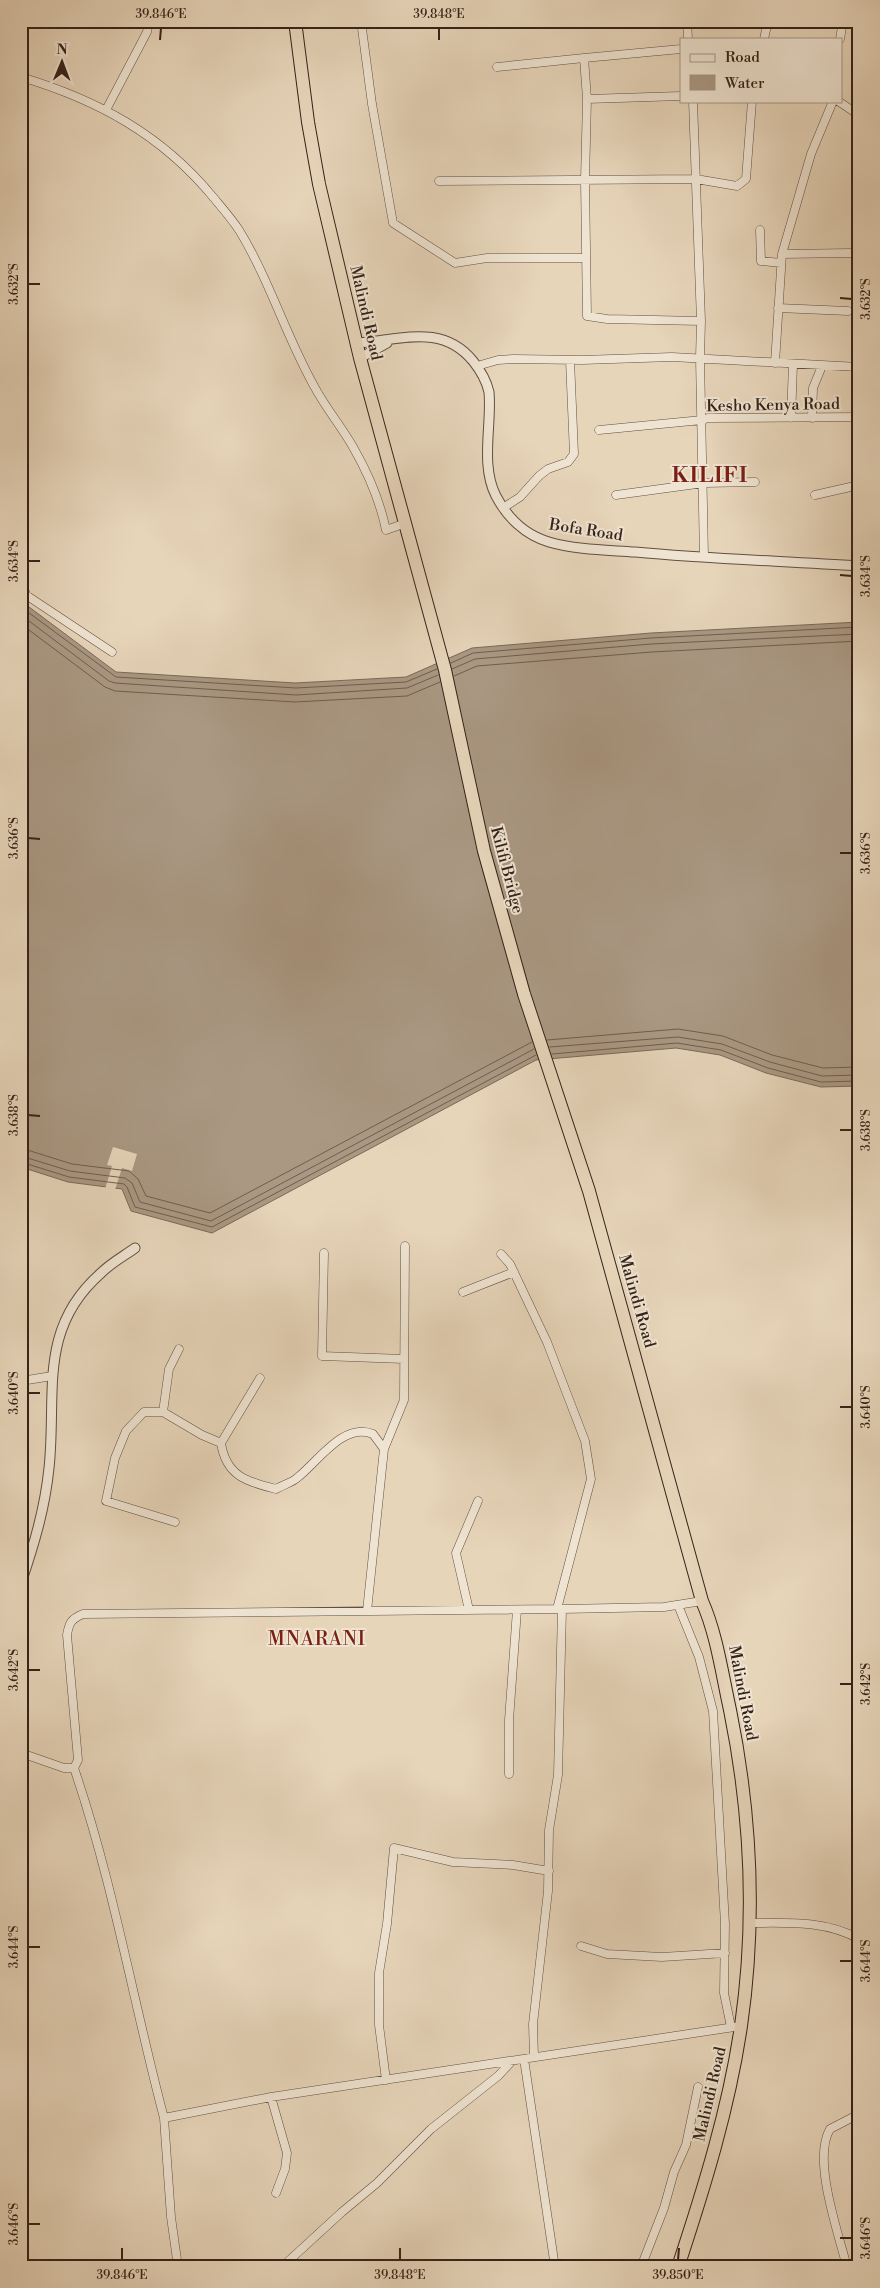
<svg xmlns="http://www.w3.org/2000/svg" width="880" height="2288" viewBox="0 0 880 2288" font-family="'Libre Bodoni',serif">
	<rect width="100%" height="100%" fill="#e7d5ba"/>
	<filter id="stains"><feTurbulence type="fractalNoise" baseFrequency=".004" numOctaves="4"/><feColorMatrix values="0 0 0 0 .2 0 0 0 0 .09 0 0 0 0 .02 0 0 0 .5 -.17"/></filter>
	<radialGradient id="worn" r=".72"><stop offset=".6" stop-color="#630" stop-opacity="0"/><stop offset="1" stop-color="#630" stop-opacity=".3"/></radialGradient>
	<!-- water -->
	<path fill="#aa9883" stroke="#7b6959" d="M21,601L116,672L295,683L406,677L472,648L651,633L859,622V1086L821,1087L766,1073L720,1055L676,1048L536,1060L212,1233L131,1211L122,1189L68,1182L21,1167Z"/>
	<!-- pier -->
	<path fill="#e7d5ba" d="M113,1147L137,1154L132,1171L122,1168L115,1190L105,1189L112,1166L107,1165Z"/>
	<g fill="none" stroke-linecap="round" stroke-linejoin="round">
		<!-- shore -->
		<path stroke="#705d4e" stroke-width="1" d="M21,607L116,677L296,688L406,682L437,669
			M21,615L109,681L115,683L296,695L407,688L438,675
			M21,624L105,687L115,691L295,702L407,696L440,682
			M451,663L473,653L651,638L859,627
			M452,669L475,659L651,644L859,634
			M454,676L477,666L652,652L859,641
			M547,1040L678,1029L723,1036L772,1055L823,1068L859,1067
			M550,1047L678,1037L722,1044L770,1062L822,1076L859,1075
			M552,1054L677,1043L721,1050L768,1068L821,1082L859,1081
			M21,1148L72,1164L129,1171L138,1179L146,1196L210,1213L532,1042
			M21,1156L70,1171L125,1178L132,1183L140,1202L211,1221L534,1049
			M21,1162L69,1177L124,1184L127,1187L135,1207L212,1227L536,1055"/>
		<defs>
			<path id="minor" d="M361,21L372,104L393,223L455,263L487,258H586
				M687,21L688,39
				M764,39L768,21
				M840,39L843,21
				M681,49L584,58L587,99L681,96
				M497,67L584,58
				M21,77C98,100 162,135 213,197C222,208 231,218 239,230C269,279 286,336 314,386C325,407 341,426 353,447C368,473 380,501 386,530L403,524
				M587,99L585,180L587,316L607,319L701,321
				M693,101L701,321L700,358L704,557
				M838,101L859,115
				M106,110L147,32L149,21
				M439,181L696,179L737,186L746,179L752,101
				M760,230L761,261L781,263
				M782,254L851,253
				M778,308L848,311
				M775,363L782,254L811,154L833,101
				M477,366L498,360L514,359L582,360L672,357L859,367
				M791,418L793,364
				M812,418L813,388L822,366
				M599,430L702,420L708,418L859,417
				M616,495L704,483L755,482
				M815,495L859,485
				M503,508L520,497L539,476L548,469L568,462L574,454L570,360
				M21,579L26,595L112,652
				M324,1253L322,1356L404,1359
				M501,1254L510,1264L547,1342L585,1441L591,1479L557,1609
				M463,1292L514,1272
				M179,1349L169,1369L163,1412L202,1435L221,1443C226,1476 247,1482 276,1489C283,1485 291,1483 297,1478C318,1462 343,1422 373,1434L384,1449L367,1611
				M21,1381L52,1376
				M163,1412H144L126,1431L115,1458L106,1501L175,1522
				M221,1443L260,1378
				M384,1449L404,1400L405,1246
				M678,1605L699,1657L713,1711L725,1924L724,1993L731,2027
				M469,1610L456,1553L478,1501
				M21,1753L64,1768H74L78,1760L67,1635C69,1623 71,1619 83,1614L562,1609L664,1607L702,1601
				M74,1768C113,1882 133,2001 164,2118
				M509,1774V1720L517,1610
				M749,1923C787,1923 825,1920 859,1939
				M581,1946L607,1954L662,1957L725,1953
				M534,2057L533,2024L548,1891L549,1830L558,1775L562,1609
				M524,2059L555,2267
				M386,2080L379,2025V1973L387,1924L394,1848L453,1862L513,1865L549,1871
				M271,2097L287,2153L285,2169L276,2193
				M178,2267L171,2217L164,2118L271,2097L741,2026
				M282,2267L342,2212L377,2183L431,2129L498,2076L512,2061
				M641,2267L664,2208L674,2172L686,2145L698,2087
				M847,2267C838,2232 812,2159 830,2129L859,2114"/>
			<path id="tertiary" d="M357,343C399,341 441,322 473,361C481,371 486,379 489,392C492,425 480,465 496,496C507,517 525,535 549,542C576,550 608,550 635,552C710,559 784,561 859,566
				M360,358L387,343
				M21,1583C34,1545 45,1508 49,1468C57,1394 37,1329 101,1273C111,1263 124,1256 135,1248"/>
			<path id="trunk" d="M295,21L308,122L319,184L360,358L445,670L484,851L524,994L589,1191L702,1601C717,1635 722,1674 730,1710C751,1813 756,1922 741,2026C729,2108 704,2188 678,2267"/>
		</defs>
		<!-- minor casing -->
		<use href="#minor" stroke="#624f41" stroke-width="9"/>
		<!-- tertiary casing -->
		<use href="#tertiary" stroke="#624f41" stroke-width="11"/>
		<!-- trunk casing -->
		<use href="#trunk" stroke="#352219" stroke-width="14"/>
		<!-- minor -->
		<use href="#minor" stroke="#efe4d2" stroke-width="8"/>
		<!-- tertiary -->
		<use href="#tertiary" stroke="#efe4d2" stroke-width="9"/>
		<!-- trunk -->
		<use href="#trunk" stroke="#e7d5ba" stroke-width="12"/>
	</g>
	<!-- ticks -->
	<path fill="none" stroke="#352219" stroke-width="2" d="M160,40L161,28M439,40V28M28,284H40M840,298L852,299M28,561H40M840,575L852,576M28,838L40,839M840,853H852M28,1115L40,1116M840,1130H852M28,1393H40M840,1407H852M28,1670H40M840,1684H852M28,1947H40M840,1961H852M28,2224H40M840,2238H852M122,2260V2248M400,2260V2248M678,2260L679,2248"/>
	<g text-anchor="middle" dominant-baseline="central" stroke-width="4" stroke-linejoin="round" paint-order="stroke">
		<!-- street labels -->
		<g font-size="16" fill="#352219" stroke="#efe4d2">
			<text transform="translate(366 313) rotate(77)">Malindi Road</text>
			<text transform="translate(773 405) rotate(-1)">Kesho Kenya Road</text>
			<text transform="translate(586 530) rotate(9)">Bofa Road</text>
			<text transform="translate(507 870) rotate(75)">Kilifi Bridge</text>
			<text transform="translate(637 1301) rotate(74)">Malindi Road</text>
			<text transform="translate(743 1693) rotate(79)">Malindi Road</text>
			<text transform="translate(710 2094) rotate(-77)">Malindi Road</text>
		</g>
		<!-- quarter labels -->
		<g font-size="19" letter-spacing="1" fill="#7a1f14" stroke="#efe4d2">
			<text x="317" y="1639">MNARANI</text>
		</g>
		<!-- district labels -->
		<g font-size="21" font-weight="bold" letter-spacing="1" fill="#7a1f14" stroke="#efe4d2">
			<text x="710" y="476">KILIFI</text>
		</g>
	</g>
	<!-- margin -->
	<rect width="880" height="2288" fill="none" stroke="#e7d5ba" stroke-width="55"/>
	<!-- legend -->
	<rect x="680" y="38" width="162" height="65" fill="#efe4d2" stroke="#a59688"/>
	<rect x="690" y="54" width="25" height="8" fill="#efe4d2" stroke="#a59688"/>
	<text x="725" y="62" font-size="15" fill="#352219">Road</text>
	<rect x="690" y="75" width="25" height="15" fill="#aa9883" stroke="#a59688"/>
	<text x="725" y="88" font-size="15" fill="#352219">Water</text>
	<!-- north arrow -->
	<g transform="translate(62 62) rotate(1)" stroke="#efe4d2" stroke-width="4" paint-order="stroke">
	<path d="M0-4L9 19L0 12L-9 19Z" fill="#352219"/>
	<text y="-8" font-size="14" font-weight="bold" text-anchor="middle" fill="#352219">N</text>
	</g>
	<rect x="28" y="28" width="824" height="2232" fill="none" stroke="#352219" stroke-width="2"/>
	<g font-size="12" text-anchor="middle" fill="#352219">
		<text x="161" y="18">39.846°E</text>
		<text x="439" y="18">39.848°E</text>
		<text transform="translate(14 284) rotate(-90)" y="4">3.632°S</text>
		<text transform="translate(866 299) rotate(-90)" y="4">3.632°S</text>
		<text transform="translate(14 561) rotate(-90)" y="4">3.634°S</text>
		<text transform="translate(866 576) rotate(-90)" y="4">3.634°S</text>
		<text transform="translate(14 838) rotate(-90)" y="4">3.636°S</text>
		<text transform="translate(866 853) rotate(-90)" y="4">3.636°S</text>
		<text transform="translate(14 1115) rotate(-90)" y="4">3.638°S</text>
		<text transform="translate(866 1130) rotate(-90)" y="4">3.638°S</text>
		<text transform="translate(14 1393) rotate(-90)" y="4">3.640°S</text>
		<text transform="translate(866 1407) rotate(-90)" y="4">3.640°S</text>
		<text transform="translate(14 1670) rotate(-90)" y="4">3.642°S</text>
		<text transform="translate(866 1684) rotate(-90)" y="4">3.642°S</text>
		<text transform="translate(14 1947) rotate(-90)" y="4">3.644°S</text>
		<text transform="translate(866 1961) rotate(-90)" y="4">3.644°S</text>
		<text transform="translate(14 2224) rotate(-90)" y="4">3.646°S</text>
		<text transform="translate(866 2238) rotate(-90)" y="4">3.646°S</text>
		<text x="122" y="2279">39.846°E</text>
		<text x="400" y="2279">39.848°E</text>
		<text x="678" y="2279">39.850°E</text>
	</g>
	<rect width="100%" height="100%" filter="url(#stains)"/>
	<rect width="100%" height="100%" fill="url(#worn)"/>
</svg>
